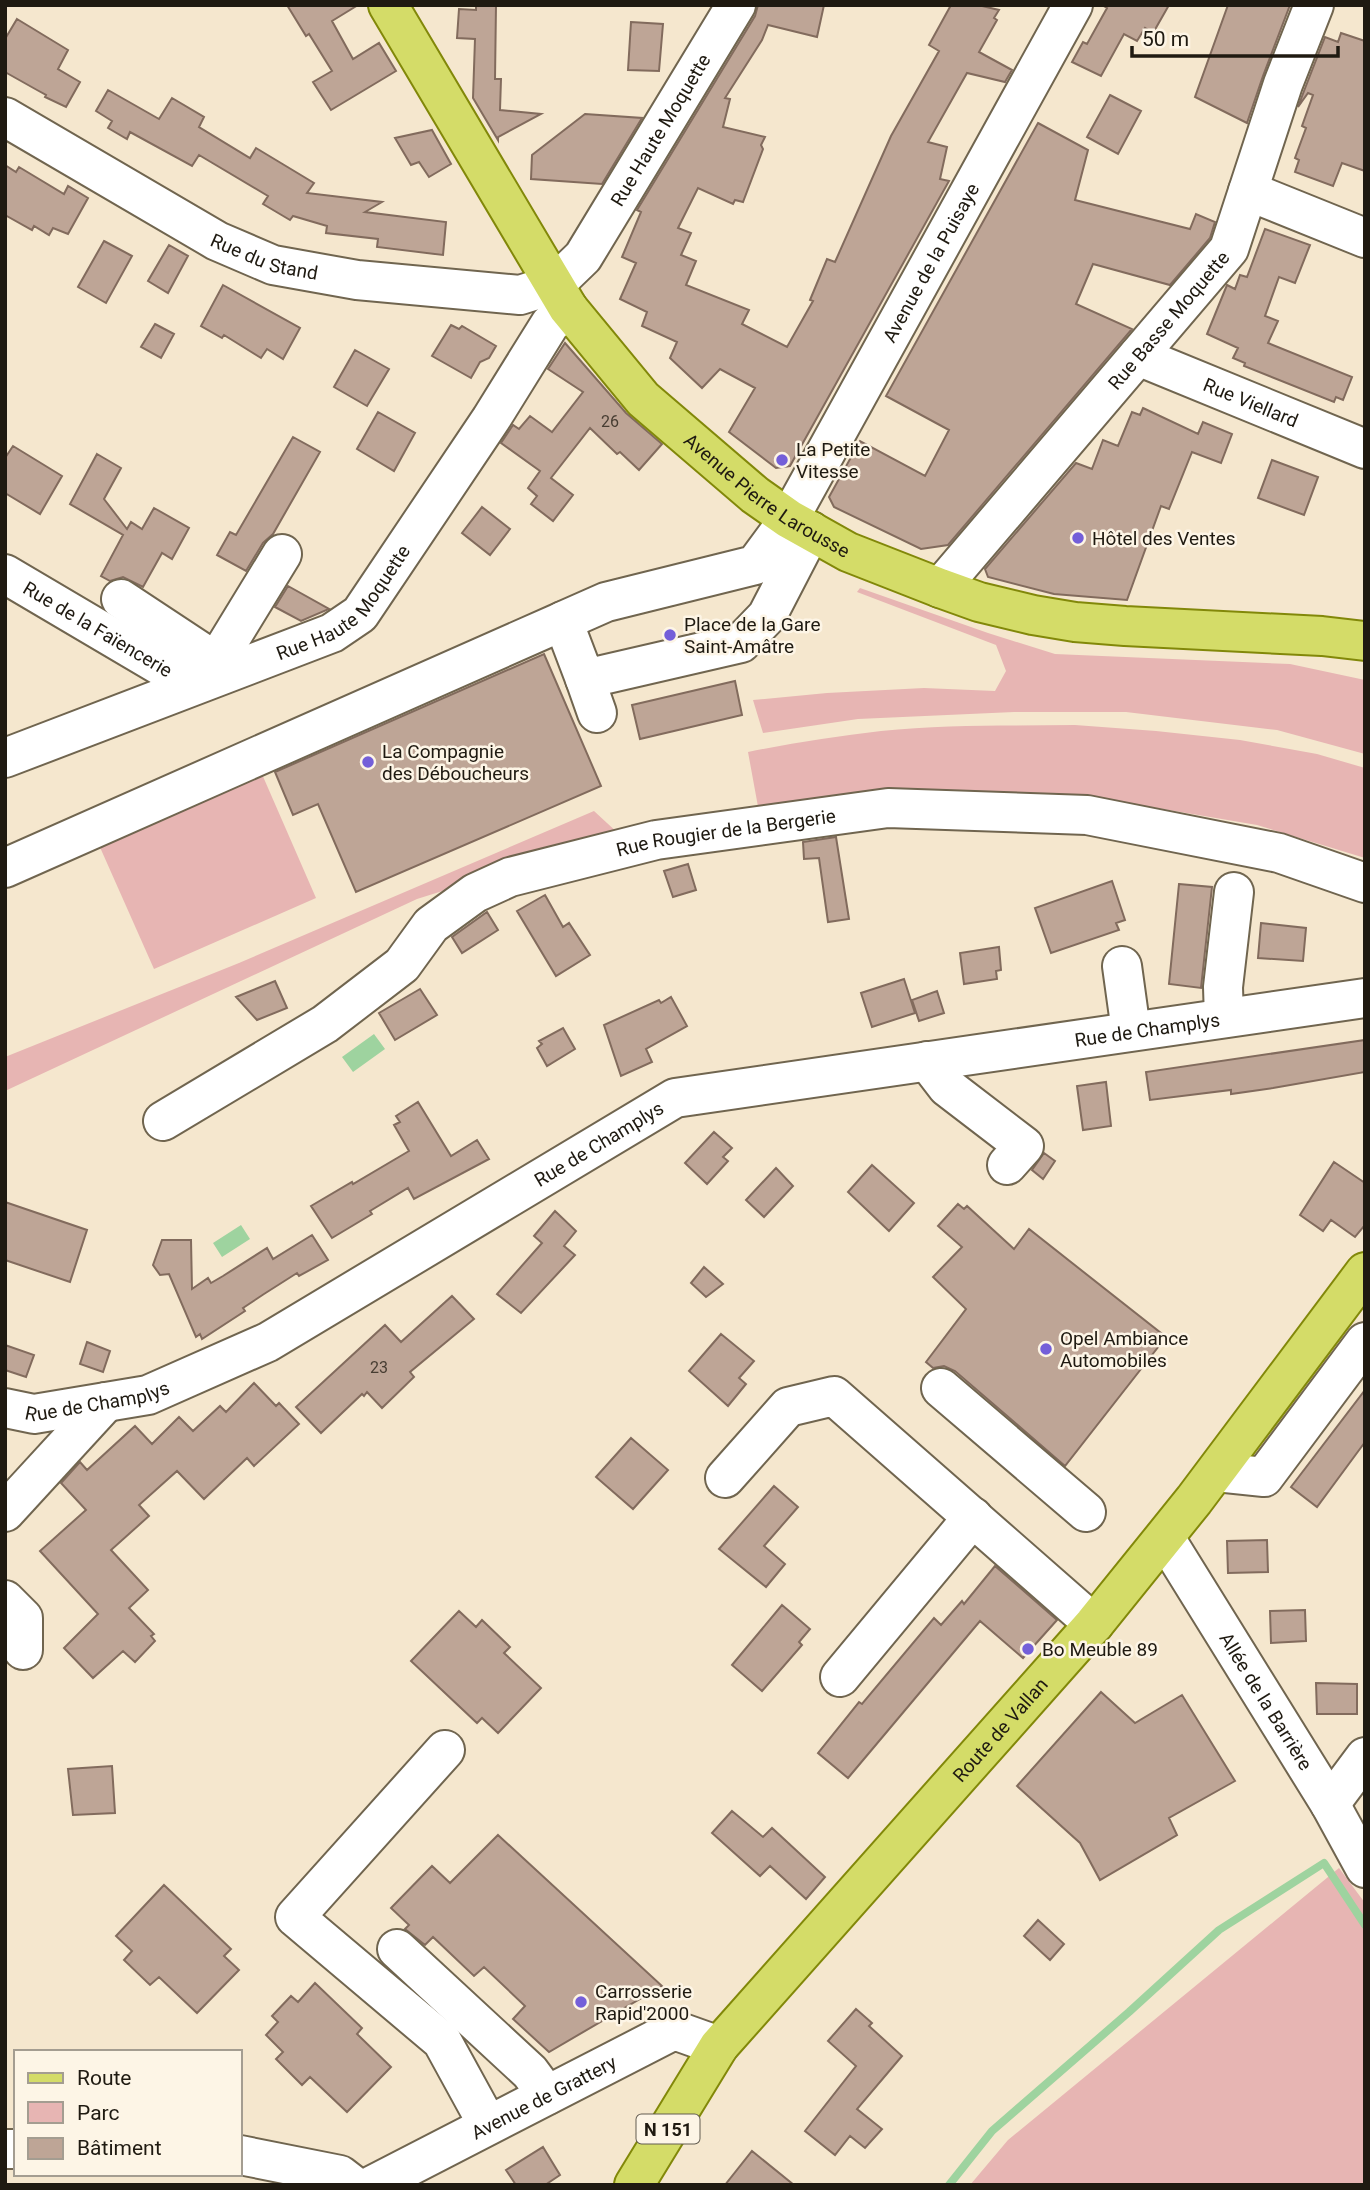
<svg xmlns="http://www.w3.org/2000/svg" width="1370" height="2190" viewBox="0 0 1370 2190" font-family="Roboto,sans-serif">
	<rect width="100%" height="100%" fill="#f5e7ce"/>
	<!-- green -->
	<path fill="#e7b5b3" d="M860,588L988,633L1055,654L1290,664L1365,680V754L1277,730L1126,712H1014L858,719L763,733L753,700L827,693L924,688L995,691L1006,671L996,645L857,592Z
		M1075,725L1156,731L1240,740L1317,754L1365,768V858L1257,825L1110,800L981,792L759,812L748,752C792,743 837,736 881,731C945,724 1011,726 1075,725Z
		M258,765L316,898L154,969L95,836Z
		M594,811L620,835L417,899L5,1091V1057L239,963Z
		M1339,1868L1365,1903V2185H970L1008,2140Z"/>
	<!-- water -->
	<path fill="#9ed39f" d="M374,1034L385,1049L353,1072L342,1057Z
		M241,1225L250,1239L222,1257L213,1243Z"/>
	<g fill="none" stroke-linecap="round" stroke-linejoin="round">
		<!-- stream -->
		<path stroke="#9ed39f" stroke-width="8" d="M949,2185L992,2131L1129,2012L1219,1930L1324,1863L1365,1925"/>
	</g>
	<!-- building -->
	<path fill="#bea596" stroke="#826b5d" stroke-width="2" d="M287,5H358L332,21L353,59L379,43L396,71L331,110L313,82L332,71L309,34L306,36Z
		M476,5H496L495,79H501L500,110L541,114L498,137V140L473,98L475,39L457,38L459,9L476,10Z
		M758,5H824L817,37L768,25L762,40L725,98L730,99L723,127L765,137L761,145L763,149L743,202L735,200L733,204L698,188L678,228L691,233L681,255L696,261L686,285L749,310L742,324L787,347L813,301L810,300L827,259L835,262L891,136L939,51L929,45L951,5H978L999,10L994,18L997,20L979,52L1012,70L1005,82L967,73L928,142L947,147L940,179L949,181L790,466L776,468L729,432L755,388L720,369L702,388L670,358L677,342L642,326L647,312L620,299L636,263L622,257L641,212L637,210L755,16Z
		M1102,5H1169L1153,33L1145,28L1137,41L1124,34L1101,76L1072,62L1083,42L1087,44L1107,8Z
		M1228,5H1290L1263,76L1247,123L1195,97Z
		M17,19L68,50L58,69L80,82L66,107L45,97L46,95L37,90L5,72V39Z
		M631,22L663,24L659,71L628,70Z
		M1341,33L1365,41V171L1342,163L1333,186L1295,172L1299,160L1295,158L1306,128L1302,126L1313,95L1308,93L1298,107L1304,91L1325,37L1338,42Z
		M108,90L159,119L172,98L204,117L199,127L250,158L256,148L314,183L307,193L382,202L365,212L446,222L443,255L377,247L378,239L326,233L327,226L293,216L290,220L263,204L268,196L199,155L192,166L130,132L127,139L108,128L112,121L96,111Z
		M1110,95L1141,111L1118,154L1087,137Z
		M585,114L642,118L602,184L531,179L532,155Z
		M1038,123L1088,150L1075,200L1190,229L1196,214L1215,222L1210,238L1170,285L1093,264L1076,304L1132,329L948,545L921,549L834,507L829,497L860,441L925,476L949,430L886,396Z
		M432,130L451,164L429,177L419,162L411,165L395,138Z
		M5,165L16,172L19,167L64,194L68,186L88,198L68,234L53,228L49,235L34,226L32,230L5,215Z
		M1265,229L1310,245L1295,283L1279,277L1265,316L1278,321L1268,343L1352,377L1343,400L1336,397L1334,402L1244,366L1245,363L1233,358L1238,348L1207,334L1227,285L1235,289L1240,275L1247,277Z
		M104,241L132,256L106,303L78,287Z
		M169,245L188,256L168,293L148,281Z
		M223,285L300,328L283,359L267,349L261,358L224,335L222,338L201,326Z
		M155,324L174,334L161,358L141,347Z
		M451,325L459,329L462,326L496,346L489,358L480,362L471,378L432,356Z
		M565,343L626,413L662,444L639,470L620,452L617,454L590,428L551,478L573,495L553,521L531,504L537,496L528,488L540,471L501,443L513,425L519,429L530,416L552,432L583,392L548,369Z
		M355,350L389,369L367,406L334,387Z
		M1143,408L1198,434L1203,422L1232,434L1221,463L1192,452L1169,509L1161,506L1127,600L1054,594L988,577L985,569L1076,463L1092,469L1103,440L1118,446L1132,412L1140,415Z
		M378,412L415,433L394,471L357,449Z
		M293,437L320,452L273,534L263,543L246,571L217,555L230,532L236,535Z
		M13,446L62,476L40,514L5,493V458Z
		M97,454L121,468L104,499L127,529L131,522L142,529L154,508L189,528L172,559L162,553L143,587L123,577L110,581L101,576L123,535L70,504Z
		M1272,460L1318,477L1304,515L1258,498Z
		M482,507L510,529L490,555L462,533Z
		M288,586L329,609L301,621L275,607Z
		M544,654L601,786L356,892L318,804L293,815L275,772Z
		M735,681L742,715L640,739L632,705Z
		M836,837L849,919L828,922L819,858L804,859L803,842Z
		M688,864L696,890L673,897L664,871Z
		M1112,881L1125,920L1116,923L1119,930L1051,953L1035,908Z
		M1179,884L1212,887L1201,988L1169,984Z
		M545,895L563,927L569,923L590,955L556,976L517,911Z
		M487,912L498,930L462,953L452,937Z
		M1261,923L1306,928L1303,961L1258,958Z
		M999,947L1001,970L996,971L997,979L964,984L960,953Z
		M904,979L915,1013L872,1027L861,993Z
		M275,981L287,1008L257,1020L236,997Z
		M420,989L437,1015L395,1040L379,1013Z
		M937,991L944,1013L919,1021L912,1000Z
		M671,997L687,1026L646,1049L652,1062L621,1076L604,1025L659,1000L661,1003Z
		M563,1028L575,1049L547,1066L537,1048L542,1044L539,1041Z
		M1365,1040V1072L1273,1088L1231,1094V1090L1150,1100L1146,1072Z
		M1106,1082L1111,1126L1083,1130L1077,1086Z
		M418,1102L451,1156L477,1140L489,1159L414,1199L408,1188L370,1211L372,1214L332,1238L311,1206L352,1182L353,1184L409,1151L394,1125L400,1122L396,1116Z
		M714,1132L732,1148L723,1157L728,1161L707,1184L685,1163Z
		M1044,1153L1055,1161L1043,1179L1032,1170Z
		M1334,1162L1365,1183V1225L1355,1237L1331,1220L1323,1231L1300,1215Z
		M872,1165L914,1203L889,1231L848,1192Z
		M776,1168L793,1186L764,1217L746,1200Z
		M5,1202L87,1230L70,1282L5,1260Z
		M958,1204L964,1209L967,1206L1014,1249L1029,1229L1166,1337L1065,1466L955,1371L944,1366L933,1368L926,1362L966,1309L933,1277L962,1247L938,1226Z
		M555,1211L576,1231L564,1246L575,1255L521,1313L497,1294L542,1243L534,1236Z
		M312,1235L328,1260L299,1276L297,1273L264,1294L243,1308L245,1311L202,1339L200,1334L196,1337L169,1274L160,1275L153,1265L162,1240H191L192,1289L208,1278L211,1283L223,1276L267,1248L273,1259Z
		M704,1267L723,1284L706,1297L691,1283Z
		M452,1296L474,1319L410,1372L414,1377L382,1408L367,1392L364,1396L362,1394L321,1433L296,1407L385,1325L401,1342Z
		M721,1334L754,1361L739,1378L746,1384L728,1406L689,1371Z
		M87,1342L110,1351L103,1372L80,1364Z
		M5,1345L34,1355L26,1377L5,1370Z
		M254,1383L276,1406L279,1403L299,1424L254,1466L247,1458L204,1499L177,1471L139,1505L149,1516L111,1550L148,1590L129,1608L154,1634L151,1636L155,1641L135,1662L123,1651L93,1678L64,1648L98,1614L40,1551L86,1510L61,1483L80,1462L87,1470L135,1426L152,1444L179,1417L193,1431L220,1406L226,1412Z
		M1365,1390V1442L1317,1507L1291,1487Z
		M631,1438L668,1470L633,1509L596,1477Z
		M774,1486L798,1507L764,1546L785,1564L766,1587L719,1549Z
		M1267,1540L1268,1572L1228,1573L1227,1541Z
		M995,1566L1057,1620L1023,1658L980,1621L848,1778L818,1753L859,1702L862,1704L934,1618L941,1625L962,1601L964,1604Z
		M782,1605L810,1629L799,1642L802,1645L762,1691L732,1665Z
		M1305,1610L1306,1641L1271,1643L1270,1611Z
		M459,1611L476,1627L482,1620L510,1647L504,1653L541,1688L498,1733L482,1718L477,1723L411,1661Z
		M1316,1683L1357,1684V1714H1317Z
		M1101,1692L1135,1723L1182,1695L1235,1781L1169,1818L1177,1835L1100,1880L1080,1843L1017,1786Z
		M112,1766L115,1813L73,1815L68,1769Z
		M732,1811L763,1837L772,1828L825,1877L806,1899L770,1866L760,1876L712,1833Z
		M498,1835L662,1986L549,2052L513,2019L525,2006L484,1967L474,1976L433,1937L425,1945L405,1929L409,1925L391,1908L432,1866L450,1883Z
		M164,1885L231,1949L224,1956L239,1970L197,2013L159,1977L150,1985L124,1960L132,1951L116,1936Z
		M1038,1920L1064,1944L1050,1960L1024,1936Z
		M315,1983L362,2028L357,2034L391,2067L347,2112L310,2077L302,2085L276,2059L283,2052L266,2035L278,2022L272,2016L291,1996L298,2002Z
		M856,2009L872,2023L869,2026L902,2056L857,2109L882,2129L865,2148L850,2136L835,2155L805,2131L856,2066L828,2041Z
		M543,2147L560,2175L545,2185H516L506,2170Z
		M752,2151L794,2185H725Z"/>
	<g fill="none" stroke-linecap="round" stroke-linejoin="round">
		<defs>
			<g id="minor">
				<path id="s1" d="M5,117L217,241L273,265L357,280L520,295L555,284L583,257L736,5"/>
				<path d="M1248,191L1365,238"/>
				<path id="s2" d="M1138,356L1365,449"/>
				<path id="s3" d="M811,531L767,616L741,643L585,679L563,621L606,602L755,565L789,519L1073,5"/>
				<path id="s4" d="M5,574L193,685"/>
				<path id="s5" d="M940,588L1229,249L1283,84L1314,5"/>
				<path d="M121,599L230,671"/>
				<path d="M216,662L282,554"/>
				<path d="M585,679L597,713"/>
				<path id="s6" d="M5,758L332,633L360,614L491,419L550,324L568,308"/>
				<path d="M5,868L563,621"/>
				<path d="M1122,966L1131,1031"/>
				<path d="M1224,1018L1223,987L1234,892"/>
				<path d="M927,1061L947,1087L1024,1146L1007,1165"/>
				<path id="s7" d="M163,1121L325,1024L402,965L431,925L475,893L510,877L656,840L888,808L1087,815L1279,853L1365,883"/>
				<path d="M941,1388L1086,1512"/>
				<path id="s8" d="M5,1408L34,1414L148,1395L268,1342L675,1098L1365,998"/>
				<path d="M1216,1472L1264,1477L1365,1342"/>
				<path d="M725,1478L788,1407L834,1396L1094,1624"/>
				<path d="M5,1512L106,1402"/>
				<path id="s9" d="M1165,1538L1330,1804L1365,1868"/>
				<path d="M5,1600L23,1618V1650"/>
				<path d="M840,1677L973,1517"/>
				<path d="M445,1750L295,1917L442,2041L488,2125"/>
				<path d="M1330,1804L1365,1757"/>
				<path d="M397,1949L530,2072L547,2095"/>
				<path d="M5,2149H16"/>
				<path d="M240,2155L340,2175L353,2185"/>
				<path id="s10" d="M373,2185L674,2030L719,2046"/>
			</g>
			<g id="major">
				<path id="s11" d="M388,5L568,308L643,399L755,495L789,519L848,552L940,588L979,602L1033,615L1075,622L1125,626L1322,636L1365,641"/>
				<path id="s12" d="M634,2185L719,2046L1094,1624L1194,1500L1365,1272"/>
			</g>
		</defs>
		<!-- minor casing -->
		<use href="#minor" stroke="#70654f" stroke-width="42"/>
		<!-- major casing -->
		<use href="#major" stroke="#828809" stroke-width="42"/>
		<!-- minor -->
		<use href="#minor" stroke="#fff" stroke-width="38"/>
		<!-- major -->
		<use href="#major" stroke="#d4dc68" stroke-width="38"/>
	</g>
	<!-- markers -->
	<g fill="#745fd9" stroke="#fdf5e6" stroke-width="2.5">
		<circle cx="782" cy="460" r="7"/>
		<circle cx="1078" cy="538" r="7"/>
		<circle cx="670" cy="635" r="7"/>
		<circle cx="368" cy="762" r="7"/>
		<circle cx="1046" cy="1349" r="7"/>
		<circle cx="1028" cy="1649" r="7"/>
		<circle cx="581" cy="2002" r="7"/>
	</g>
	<g text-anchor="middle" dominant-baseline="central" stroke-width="5" stroke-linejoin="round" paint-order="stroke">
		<!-- number labels -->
		<g font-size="16" fill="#473d32">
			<text x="610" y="421">26</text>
			<text x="379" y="1367">23</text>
		</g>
		<!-- shield labels -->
		<rect fill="#fdf5e6" stroke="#625c51" stroke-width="2" x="636.5" y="2114.5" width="63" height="29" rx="5"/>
		<g font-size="18" font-weight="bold" fill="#1f1a11">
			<text x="668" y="2129">N 151</text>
		</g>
		<!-- street labels -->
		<g font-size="19" fill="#1f1a11" stroke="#fdf5e6">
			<text stroke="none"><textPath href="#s1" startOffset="780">Rue Haute Moquette</textPath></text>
			<text stroke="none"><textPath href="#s1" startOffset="296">Rue du Stand</textPath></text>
			<text stroke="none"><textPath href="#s3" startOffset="906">Avenue de la Puisaye</textPath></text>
			<text stroke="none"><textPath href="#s5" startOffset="352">Rue Basse Moquette</textPath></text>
			<text stroke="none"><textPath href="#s2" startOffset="122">Rue Viellard</textPath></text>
			<text stroke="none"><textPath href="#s11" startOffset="628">Avenue Pierre Larousse</textPath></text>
			<text stroke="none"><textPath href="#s6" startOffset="378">Rue Haute Moquette</textPath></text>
			<text stroke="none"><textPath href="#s4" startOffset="108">Rue de la Faïencerie</textPath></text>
			<text stroke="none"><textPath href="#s7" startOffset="649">Rue Rougier de la Bergerie</textPath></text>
			<text stroke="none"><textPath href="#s8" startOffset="1228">Rue de Champlys</textPath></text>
			<text stroke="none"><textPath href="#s8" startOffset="662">Rue de Champlys</textPath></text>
			<text stroke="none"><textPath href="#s8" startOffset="94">Rue de Champlys</textPath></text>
			<text stroke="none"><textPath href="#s9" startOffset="192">Allée de la Barrière</textPath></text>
			<text stroke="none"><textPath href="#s12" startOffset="586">Route de Vallan</textPath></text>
			<text stroke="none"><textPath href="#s10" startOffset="192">Avenue de Grattery</textPath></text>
		</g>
		<!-- poi labels -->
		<g font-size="19" fill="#1f1a11" stroke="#fdf5e6" text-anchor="start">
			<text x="796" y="449">La Petite<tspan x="796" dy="22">Vitesse</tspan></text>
			<text x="1092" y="538">Hôtel des Ventes</text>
			<text x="684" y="624">Place de la Gare<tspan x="684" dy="22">Saint-Amâtre</tspan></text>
			<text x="382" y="751">La Compagnie<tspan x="382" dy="22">des Déboucheurs</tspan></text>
			<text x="1060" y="1338">Opel Ambiance<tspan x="1060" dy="22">Automobiles</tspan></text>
			<text x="1042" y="1649">Bo Meuble 89</text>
			<text x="595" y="1991">Carrosserie<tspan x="595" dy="22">Rapid'2000</tspan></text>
		</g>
	</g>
	<!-- border -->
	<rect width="1370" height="2190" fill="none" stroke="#1f1a11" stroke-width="14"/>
	<!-- legend -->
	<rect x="14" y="2050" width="228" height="126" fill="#fdf5e6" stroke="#a49d91" stroke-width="2"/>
	<rect x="28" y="2073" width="35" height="10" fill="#d4dc68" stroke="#a49d91" stroke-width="2"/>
	<text x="77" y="2085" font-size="21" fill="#1f1a11">Route</text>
	<rect x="28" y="2102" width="35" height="21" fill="#e7b5b3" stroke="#a49d91" stroke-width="2"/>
	<text x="77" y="2120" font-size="21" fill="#1f1a11">Parc</text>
	<rect x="28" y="2138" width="35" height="21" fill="#bea596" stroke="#a49d91" stroke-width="2"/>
	<text x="77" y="2155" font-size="21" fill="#1f1a11">Bâtiment</text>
	<!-- scale -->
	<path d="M1132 46v10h206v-10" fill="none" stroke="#1f1a11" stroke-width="3.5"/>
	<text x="1142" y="46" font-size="21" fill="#1f1a11" stroke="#fdf5e6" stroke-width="5" paint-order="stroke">50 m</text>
</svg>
